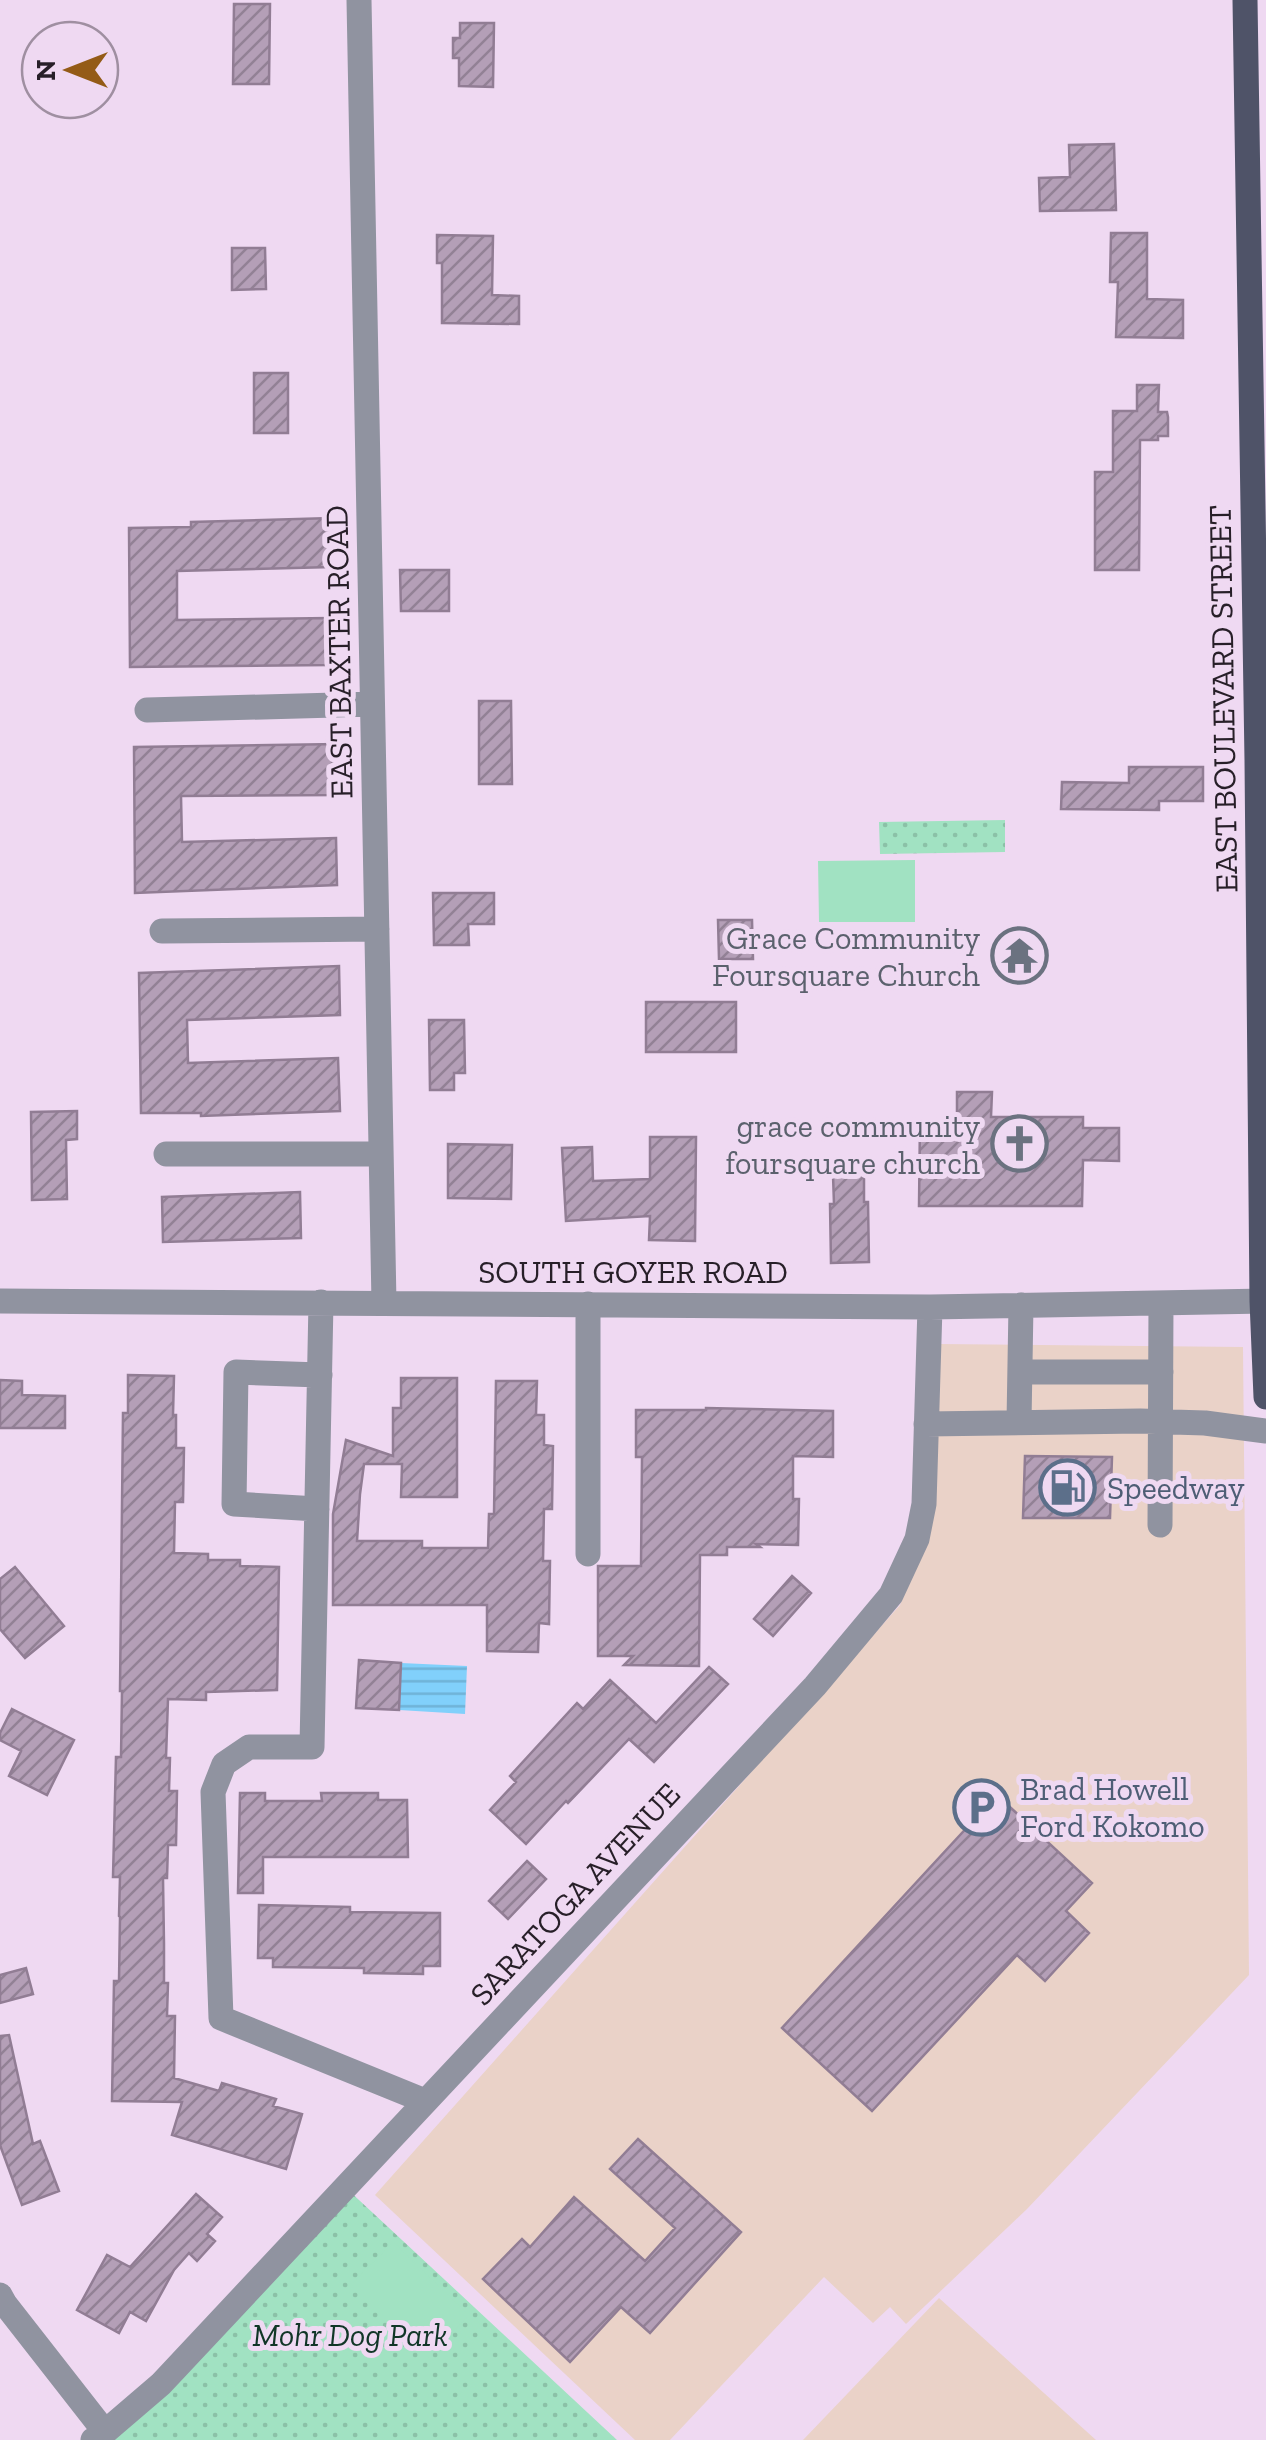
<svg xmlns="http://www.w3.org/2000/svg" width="1266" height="2440" viewBox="0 0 1266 2440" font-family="'Zilla Slab',serif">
	<defs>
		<pattern id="park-dots" width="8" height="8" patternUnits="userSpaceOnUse" patternTransform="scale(2.5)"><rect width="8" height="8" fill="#a1e2c2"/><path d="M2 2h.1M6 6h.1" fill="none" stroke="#8bc1a7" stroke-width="1.8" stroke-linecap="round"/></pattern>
		<pattern id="water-rules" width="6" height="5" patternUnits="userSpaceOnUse" patternTransform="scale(2.5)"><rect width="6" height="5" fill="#81d0fb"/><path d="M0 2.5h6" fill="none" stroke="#6fb2d7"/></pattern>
		<pattern id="building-hatch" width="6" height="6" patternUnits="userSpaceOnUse" patternTransform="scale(2.5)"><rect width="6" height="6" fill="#b49fb7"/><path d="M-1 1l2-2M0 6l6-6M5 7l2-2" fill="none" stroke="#928195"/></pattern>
	</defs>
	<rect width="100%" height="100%" fill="#efd9f2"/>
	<!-- commercial -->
	<path fill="#ead2c8" d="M938,1344L1243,1347L1249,1975L1027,2209L906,2324L890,2307L873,2323L824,2277L670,2440H635L375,2195L900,1605L929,1529Z
		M939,2298L1096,2440H803Z"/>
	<!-- park -->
	<path fill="url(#park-dots)" d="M1005,820V852L880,854L879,822Z
		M345,2187L617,2440H93Z"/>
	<!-- garden -->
	<path fill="#a1e2c2" d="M915,860V922H819L818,861Z
		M393,2242L469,2315L426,2360L351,2285Z"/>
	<!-- water -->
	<path fill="url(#water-rules)" d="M401,1663L467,1666L465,1714L399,1710Z"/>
	<!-- building -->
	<path fill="url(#building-hatch)" stroke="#917d94" stroke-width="2.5" d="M234,4H270L269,84H233Z
		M460,23H494L493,87L459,86V58H453V38H460Z
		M1114,144L1116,210L1040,211L1039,178L1070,177L1069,145Z
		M1111,233H1147V299L1183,300V338L1116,337L1118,282H1110Z
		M437,235L493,236L492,295L519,296V324L442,323V263H437Z
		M232,248H265L266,289L232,290Z
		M254,373H288V433H254Z
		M1137,385H1159L1158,412H1167L1168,417V436H1158V440H1140L1139,570H1095V472H1113V411H1137Z
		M331,518L332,567L177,571V620L329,618L330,665L130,667L129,528L191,527V522Z
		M400,570H449V611H401Z
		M479,701H511L512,784H479Z
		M338,744V795L181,796L182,842L336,838L337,885L135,893L134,747Z
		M1129,767H1203V801H1159V810L1061,809L1062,782L1129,783Z
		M433,893H494V924H468L469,945H434Z
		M718,920H752L753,959H719Z
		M339,966L340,1015L187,1020L188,1063L338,1058L340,1111L201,1116V1113H141L139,973Z
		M646,1002H736V1052H646Z
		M429,1020H464L465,1073H454V1090H430Z
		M957,1092H992L991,1117H1083V1128H1119V1161L1083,1160L1082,1206H919L920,1120L957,1121Z
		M77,1111V1139L66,1140L67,1199L32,1200L31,1112Z
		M650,1137H696L695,1241L649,1240L650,1216L566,1221L562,1148L592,1147L593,1181L650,1179Z
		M448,1144L512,1145L511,1199L448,1198Z
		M864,1174V1202H868L869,1262L831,1263L830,1204H834L833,1175Z
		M300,1192L301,1238L163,1242L162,1197Z
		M128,1375L174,1376L173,1415H176V1448H184L183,1502H175L174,1553L208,1554V1560H240V1566L279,1567L277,1690L206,1692V1700L168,1699L166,1758H170L169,1791H177L176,1845H168L167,1878H163L164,1944V1983H168L167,2016H175L174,2078L219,2091L222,2083L276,2099L273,2106L302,2114L286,2169L172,2135L182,2102L112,2101L114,1981H119L120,1917L119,1916L120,1877H113L116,1757H121L122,1691H120L123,1413H128Z
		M401,1378H457V1497H401L402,1464H364L360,1494L357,1541H422V1548H488L489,1514H494L496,1381H537L536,1415H544V1445L553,1446L552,1509H544L543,1561H550L549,1624L539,1623L538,1652L487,1651V1605H333V1514L346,1440L393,1456V1408H401Z
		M0,1380L22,1381V1395L65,1396V1428H0Z
		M706,1408L833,1411V1457L793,1456V1499H799L798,1545L756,1544L760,1547H727V1555H700L699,1666L624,1665L633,1656H598V1566H641L642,1457H636V1410H706Z
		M1025,1456L1112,1457L1110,1518H1023Z
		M15,1567L64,1626L25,1658L0,1629V1579Z
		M792,1576L811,1593L773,1636L754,1619Z
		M359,1660L401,1663L399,1710L356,1708Z
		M709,1667L728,1684L654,1762L629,1739L568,1803L566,1801L526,1844L490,1810L516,1782L510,1776L577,1703L583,1709L610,1680L656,1723Z
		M12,1709L74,1740L47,1795L9,1776L21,1751L0,1740V1733Z
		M240,1793H265V1801H322L321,1793H378V1800H407L408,1857H263V1893H238Z
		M997,1795L1092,1883L1066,1911L1089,1933L1045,1981L1017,1955L872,2111L782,2028Z
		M527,1861L546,1879L508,1919L489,1901Z
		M259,1905L350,1907V1912L440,1913V1966H423V1974L364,1973V1968L273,1967V1958H258Z
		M26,1968L33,1994L0,2003V1975Z
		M9,2035L33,2144L40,2141L59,2191L22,2205L0,2145V2036Z
		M638,2139L741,2232L650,2333L621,2307L570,2362L483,2279L522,2239L530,2247L574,2197L645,2261L675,2228L610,2169Z
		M196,2194L222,2217L207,2234L215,2241L197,2261L189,2253L174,2270L146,2321L130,2312L119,2333L77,2310L107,2255L130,2267Z"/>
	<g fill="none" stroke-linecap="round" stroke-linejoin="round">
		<!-- minor -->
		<path stroke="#9093a0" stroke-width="25" d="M359,0L384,1303
			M147,710L372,704
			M162,931L377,929
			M166,1154H381
			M0,1301L930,1307L1266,1301
			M321,1302L312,1747H249L224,1764L213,1792L221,2018L425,2101
			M588,1304V1554
			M1020,1372H1161
			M1019,1422L1021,1305
			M926,1424L1140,1421L1205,1423L1266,1431
			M317,1509L234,1504L236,1372L320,1375
			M1160,1525L1161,1303
			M0,2295L5,2304L105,2432
			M93,2440L105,2432L161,2384L815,1686L891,1595L917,1539L924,1504L930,1307"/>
		<!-- major -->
		<path stroke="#4f5368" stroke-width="25" d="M1245,0L1257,760L1262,1301L1266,1397"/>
	</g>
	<!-- icons -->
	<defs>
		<symbol id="temple-ring" viewBox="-11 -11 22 22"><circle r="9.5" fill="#efd9f2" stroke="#6b7280" stroke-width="1.5"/><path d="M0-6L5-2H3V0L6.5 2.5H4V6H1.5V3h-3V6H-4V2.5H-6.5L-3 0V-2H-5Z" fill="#6b7280"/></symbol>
		<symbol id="church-ring" viewBox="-11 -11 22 22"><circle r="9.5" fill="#efd9f2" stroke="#6b7280" stroke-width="1.5"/><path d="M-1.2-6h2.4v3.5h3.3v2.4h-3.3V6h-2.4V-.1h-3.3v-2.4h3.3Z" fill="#6b7280"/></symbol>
		<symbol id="fuel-ring" viewBox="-11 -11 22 22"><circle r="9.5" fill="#efd9f2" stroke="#5c6f8a" stroke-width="1.5"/><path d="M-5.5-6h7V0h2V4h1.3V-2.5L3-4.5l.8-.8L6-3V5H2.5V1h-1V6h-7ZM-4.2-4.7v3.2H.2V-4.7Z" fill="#5c6f8a"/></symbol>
		<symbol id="parking-ring" viewBox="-11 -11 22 22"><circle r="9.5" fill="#efd9f2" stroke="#5c6f8a" stroke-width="1.5"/><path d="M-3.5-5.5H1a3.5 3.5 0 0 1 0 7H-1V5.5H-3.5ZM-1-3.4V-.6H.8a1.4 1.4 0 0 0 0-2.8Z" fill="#5c6f8a"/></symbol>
	</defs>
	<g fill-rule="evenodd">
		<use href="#temple-ring" x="988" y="924" width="63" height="63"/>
		<use href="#church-ring" x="988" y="1112" width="63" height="63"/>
		<use href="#fuel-ring" x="1036" y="1456" width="63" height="63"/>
		<use href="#parking-ring" x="950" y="1776" width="63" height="63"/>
	</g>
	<g text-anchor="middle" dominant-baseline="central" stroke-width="10" stroke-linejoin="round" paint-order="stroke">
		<!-- street labels -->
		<g font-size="32" fill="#271f28" stroke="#efd9f2">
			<text transform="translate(339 652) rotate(-91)">EAST BAXTER ROAD</text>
			<text transform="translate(1223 699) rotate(-91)">EAST BOULEVARD STREET</text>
			<text x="633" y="1272">SOUTH GOYER ROAD</text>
			<text transform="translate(575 1894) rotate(-47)">SARATOGA AVENUE</text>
		</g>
		<!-- worship labels -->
		<g font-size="32" fill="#5b616d" stroke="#efd9f2" text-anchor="end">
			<text x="980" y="938">Grace Community<tspan x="980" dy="37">Foursquare Church</tspan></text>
			<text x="980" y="1126">grace community<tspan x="980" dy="37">foursquare church</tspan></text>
		</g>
		<!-- service labels -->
		<g font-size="32" fill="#4e5e75" stroke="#efd9f2" text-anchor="start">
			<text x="1107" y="1488">Speedway</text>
			<text x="1020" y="1789">Brad Howell<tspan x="1020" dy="37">Ford Kokomo</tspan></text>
		</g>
		<!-- park labels -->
		<g font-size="32" font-style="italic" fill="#113627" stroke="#efd9f2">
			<text x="350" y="2335">Mohr Dog Park</text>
		</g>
	</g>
	<!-- north arrow -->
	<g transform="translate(70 70) rotate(270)"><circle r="48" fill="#efd9f2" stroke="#9f8fa1" stroke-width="2.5"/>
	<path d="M0-8L18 38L0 25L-18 38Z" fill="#945b17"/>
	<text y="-15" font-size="28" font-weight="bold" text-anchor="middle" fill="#271f28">N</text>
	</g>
</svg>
